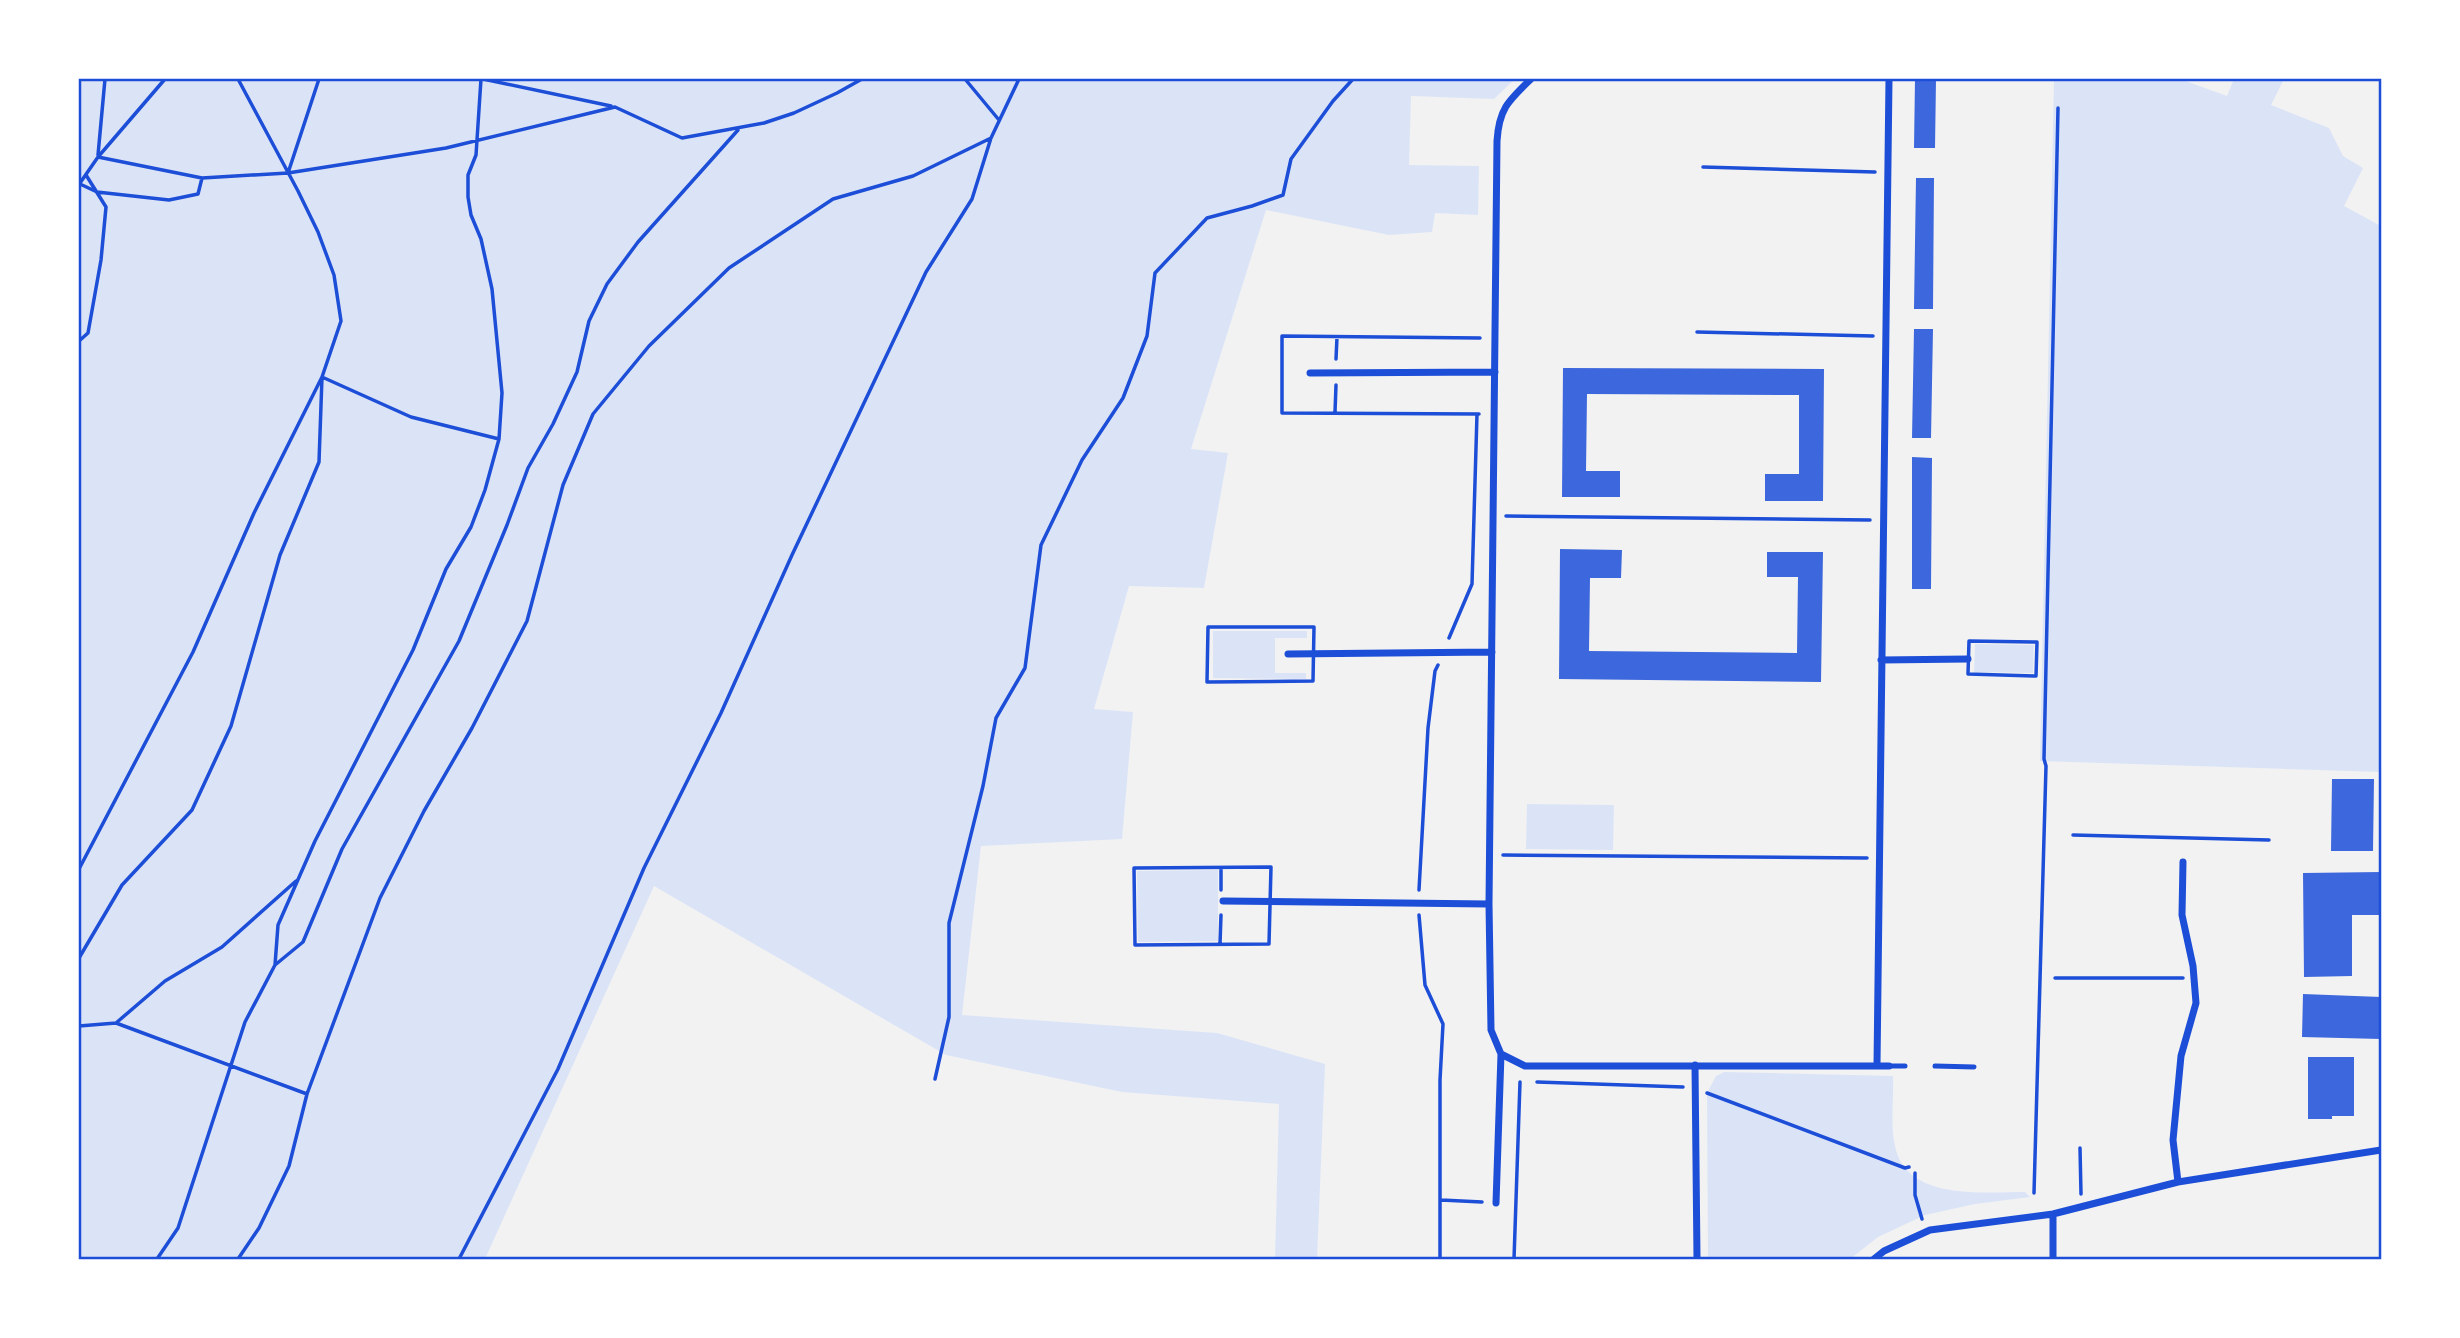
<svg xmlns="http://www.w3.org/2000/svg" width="2460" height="1338" viewBox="0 0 2460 1338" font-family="'DejaVu Sans',sans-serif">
	<rect width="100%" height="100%" fill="#f2f2f2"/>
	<!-- green -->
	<path fill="#dbe4f7" d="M79,79H1515L1494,99L1411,96L1409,165L1479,166L1478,215L1435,213L1432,232L1389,235L1266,210L1191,449L1228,453L1204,588L1129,586L1094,709L1133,712L1122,839L981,846L962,1015L1217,1033L1325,1064L1317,1259H1275L1279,1104L1122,1092L946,1055L654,886L485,1259H79Z
		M2054,79H2180L2227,96L2234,79H2280L2283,81L2271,105L2329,128L2343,156L2363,168L2344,206L2381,226V772L2040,761Z
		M1213,631H1307V638H1275V673H1306V679L1213,678Z
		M1975,644L2034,645L2033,673L1974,672Z
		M1527,804L1614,805L1613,850L1526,849Z
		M1218,870V941L1138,942L1137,871Z
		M1724,1072L1893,1076C1894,1098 1890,1125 1895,1146C1906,1201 1983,1192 2025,1192L2030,1197L1975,1204L1925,1215L1878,1237L1850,1259H1708L1707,1093L1716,1076Z"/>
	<!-- building -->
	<path fill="#3d67dc" d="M1915,79H1936L1935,148H1914Z
		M1916,178H1934L1933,309H1914Z
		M1914,329H1933L1931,438H1912Z
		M1563,368L1824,369L1823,501H1765V474H1799V395L1587,394L1586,471H1620V497H1562Z
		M1912,457L1932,458L1931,589H1912Z
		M1560,549L1622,550L1621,578H1590L1589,651L1797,653L1798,577H1767V552H1823L1821,682L1559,679Z
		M2332,779H2374L2373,851H2331Z
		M2381,872V915H2352V976L2304,977L2303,873Z
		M2303,994L2381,997V1039L2302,1037Z
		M2308,1057H2354V1116H2332V1119H2308Z"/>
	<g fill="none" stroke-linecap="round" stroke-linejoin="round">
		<!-- path -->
		<path stroke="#1d4ed8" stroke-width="3.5" d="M483,79L611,106
			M965,79L999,120
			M98,155L105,79
			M98,157L202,178L288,173L446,148L615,107L682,138L764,123L794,113L837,93L862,79
			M1703,167L1875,172
			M288,173L319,79
			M80,183L98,157L165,79
			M80,184L97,192L169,200L198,194L202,178
			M1697,332L1873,336
			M79,341L88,333L101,260L106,207L86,175
			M1336,359L1337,337
			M1335,412L1336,385
			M1479,414L1282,413V336L1480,338
			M1506,516L1870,520
			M1208,627H1314L1313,681L1207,682Z
			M1449,638L1472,584L1477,414
			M1969,641L2037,642L2036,676L1968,674Z
			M2073,835L2269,840
			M1503,855L1867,858
			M1271,867L1269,944L1135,945L1134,868Z
			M79,869L193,652L254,513L322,377L411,417L499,439
			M1221,890V868
			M1419,890L1428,728L1435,671L1438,665
			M1419,915L1425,985L1443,1024L1440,1080V1259
			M1220,944L1221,915
			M79,958L122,885L192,810L231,726L280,555L319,462L322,377L341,321L334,275L318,232L298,191L238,79
			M275,965L303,942L342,849L459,641L507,525L528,468L553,424L577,372L589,321L607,284L638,242L738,130
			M2055,978H2183
			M116,1023L165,981L222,947L296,881
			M79,1026L116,1023L307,1094
			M935,1079L949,1017V923L983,786L996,718L1025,668L1041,545L1082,460L1123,398L1147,336L1155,273L1207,218L1252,206L1283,195L1291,159L1333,101L1353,79
			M1537,1082L1683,1087
			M1707,1093L1905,1168L1909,1167
			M2080,1148L2081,1194
			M1915,1173V1195L1922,1219
			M2034,1193L2046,766L2044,759L2058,108
			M1441,1200L1482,1202
			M157,1259L178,1228L245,1022L275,965L278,925L315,841L413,650L446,569L471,527L485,490L499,439L502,393L492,289L481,239L471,215L468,197V175L476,155L481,79
			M238,1259L259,1228L289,1166L307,1094L380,898L424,811L472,728L527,621L563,485L593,414L649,346L729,268L833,199L913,176L991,138
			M459,1259L558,1069L644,868L721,713L792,555L926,272L972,199L991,138L1019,79
			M1514,1259L1520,1082"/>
		<!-- service -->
		<path stroke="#1d4ed8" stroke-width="5" d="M1889,1066H1905
			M1935,1066L1974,1067"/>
		<!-- minor -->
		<path stroke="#1d4ed8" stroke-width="7" d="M1310,373L1495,372
			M1288,654L1492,652
			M1881,660L1968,659
			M1223,901L1489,904
			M1501,1054L1525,1066H1889
			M1695,1065L1697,1259
			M1877,1065L1889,79
			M2178,1182L2173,1140L2181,1056L2196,1003L2193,966L2182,915L2183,862
			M1496,1203L1501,1054L1491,1030L1489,904L1497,141C1499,109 1508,101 1531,79
			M2053,1214V1259
			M1874,1259L1884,1251L1930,1230L2053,1214L2178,1182L2381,1150"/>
	</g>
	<!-- border -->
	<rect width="2460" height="1338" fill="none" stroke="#ffffff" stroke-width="161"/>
	<rect x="80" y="80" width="2300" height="1178" fill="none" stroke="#1d4ed8" stroke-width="2.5"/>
</svg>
